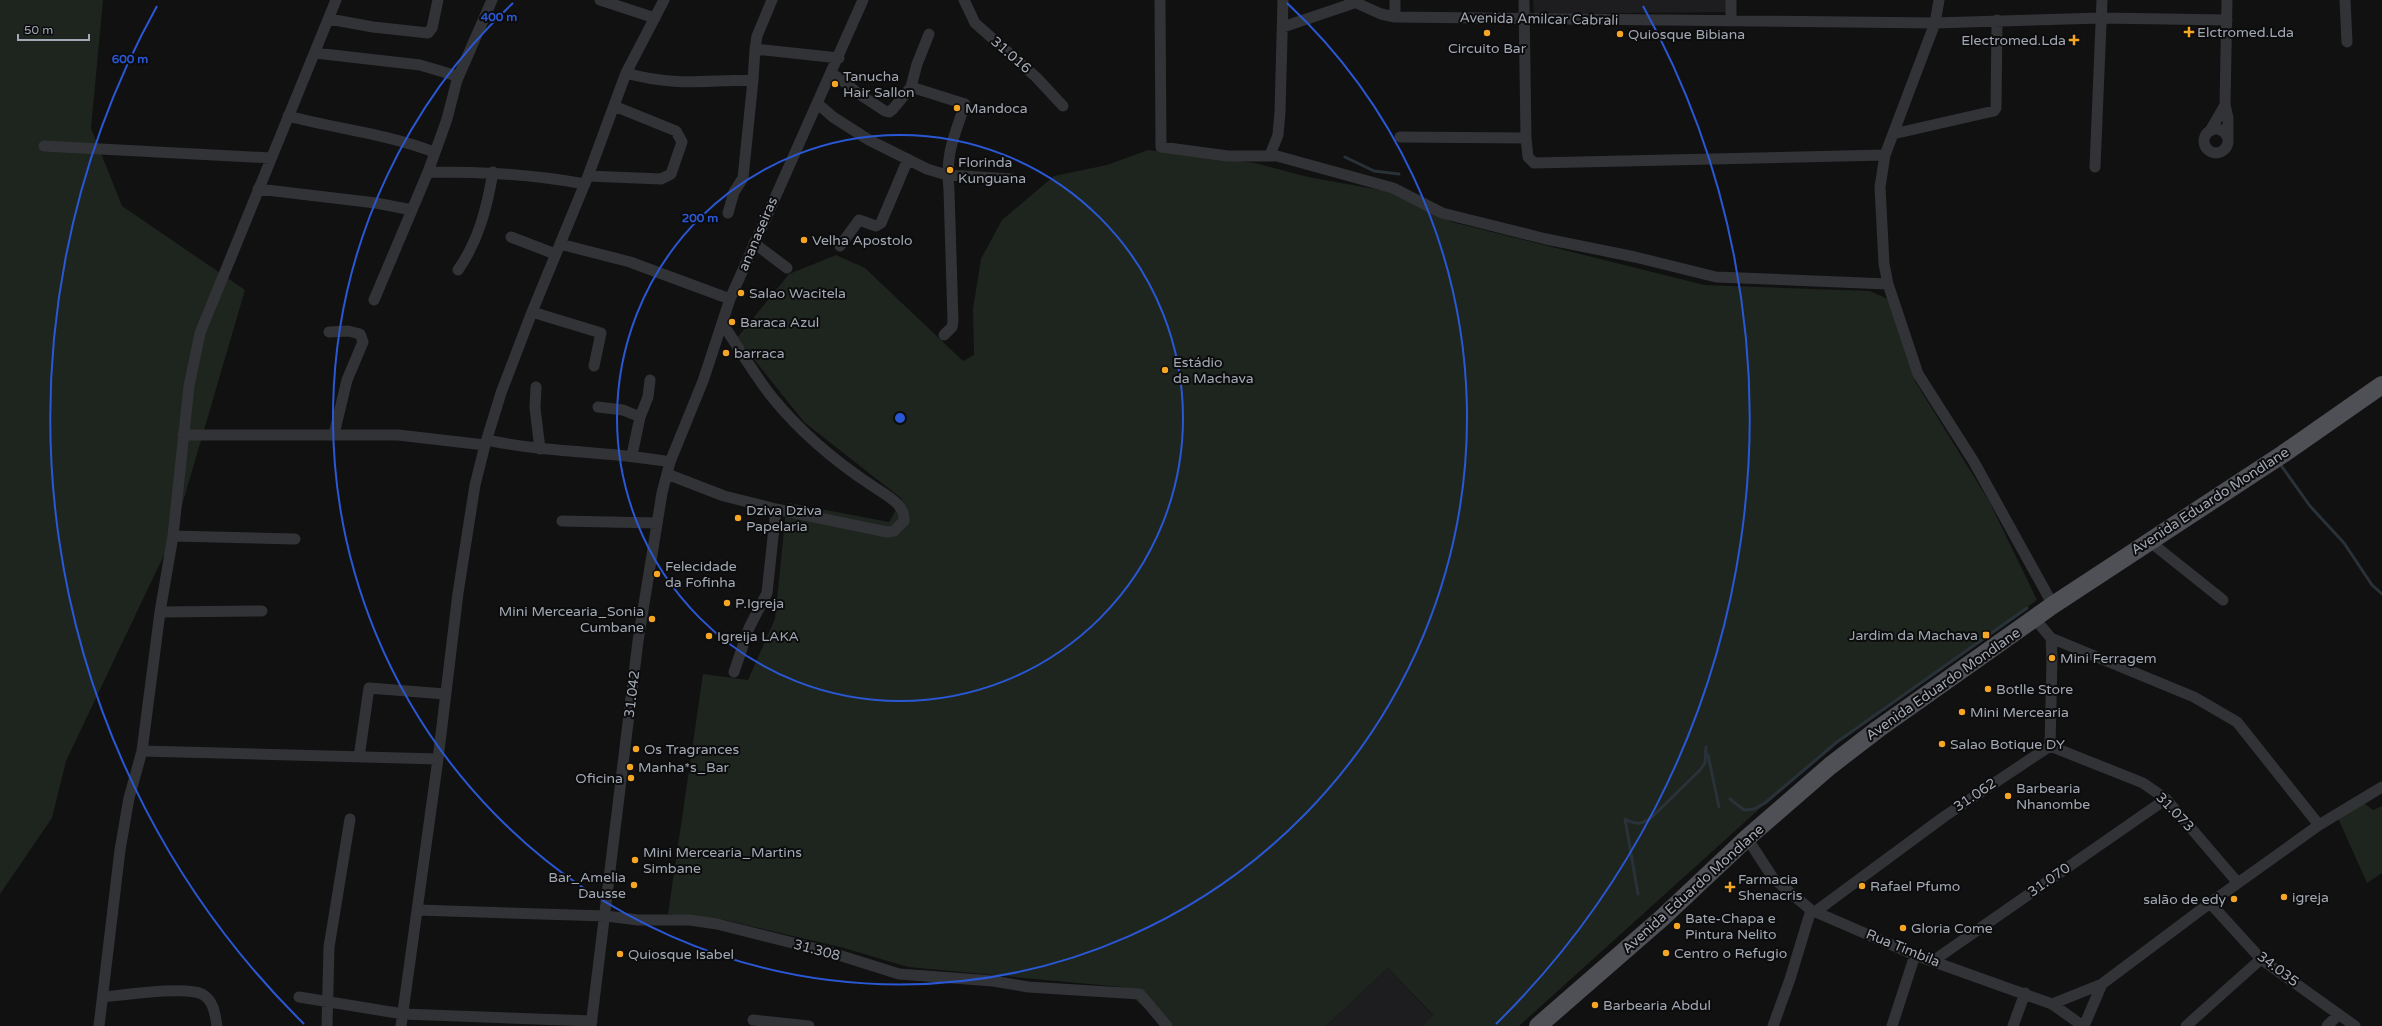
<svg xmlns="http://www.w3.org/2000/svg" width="2382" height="1026" viewBox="0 0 2382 1026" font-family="'Varela Round',sans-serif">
	<rect width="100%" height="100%" fill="#111112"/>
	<!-- built -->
	<path fill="#1d1d1f" d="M1533,0H1728V12L1534,14Z
		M1388,968L1433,1016L1422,1026H1326Z"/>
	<!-- green -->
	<path fill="#1d251e" d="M0,0H103L91,128L122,206L245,290L173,536L66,761L52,818L0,894Z
		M1148,150L1255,163L1308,177L1380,190H1393L1452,222L1704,285L1870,291L1888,299L1915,381L1989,501L2037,600L1839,741L1777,793L1519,1026H1422L1433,1015L1388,968L1326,1026H1165L1121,987L908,967L844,948L725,920L668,914L703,674L748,680L775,619L786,511L789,503L889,522L902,499L804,422L737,338L789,274L836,255L865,268L963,361L974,355L973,309L981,259L1002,220L1054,176L1107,165Z
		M2364,803L2373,810L2382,806V873L2367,883L2338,818Z"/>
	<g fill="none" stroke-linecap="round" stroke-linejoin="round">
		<!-- stream -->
		<path stroke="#293238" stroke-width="3" d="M1345,157L1374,171L1399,174
			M2280,464L2310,506L2344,543L2372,585L2382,594
			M1708,755L1719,807
			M1730,799L1744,810L1754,809L1765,803L1837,742L2027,608
			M1625,819C1635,825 1642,825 1652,817L1700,770L1705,763L1706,747
			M1625,819L1638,894"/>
		<!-- minor -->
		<path stroke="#323337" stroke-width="11" d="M600,0L655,18
			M964,0L975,23L1036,77L1063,106
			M1160,0L1161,147L1228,156H1277L1393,188L1442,213L1546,239L1635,257L1716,277L1888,284
			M1350,0L1381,14L1395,17L1935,23L2102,18L2227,20
			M1395,0V17
			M1524,0L1526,138L1528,157L1534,163L1885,155
			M1939,0L1935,23L1885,155L1880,187L1884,264L1888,284L1918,374L1974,462L2053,605
			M2227,0L2225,105L2228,118V138
			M2345,0L2347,42
			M329,19L373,27L428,33L432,28L438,0
			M1731,21V0
			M1283,27L1354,3
			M755,49L757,36L772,0
			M315,53L420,65L457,76V80L447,119L428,172L374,300
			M626,73C671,86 707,81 753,80L755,49L839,58
			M831,74L841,79L856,92L885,111L889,112L893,109L911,87L965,104C954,137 945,154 949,190L953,321L952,327L944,335
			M457,80L492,0
			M911,87L917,64L929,34
			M818,104L833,117L869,140L927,169L947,175L1012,179
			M288,116C337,129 388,134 434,152
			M2204 141a12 12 0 1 1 24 0a12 12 0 1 1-24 0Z
			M2210,131L2225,105
			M1893,134L1994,111L1996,108L1997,20
			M1400,137L1526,138
			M44,146L271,158
			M1270,155L1278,135L1280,112L1283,0
			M2095,167L2102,0
			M428,172C485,172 529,174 585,184
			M588,176L661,179L671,174L682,142L676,131L614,106
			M258,189L376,203L412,210
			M728,213L734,192L743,178L753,80
			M511,237L555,254
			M754,243L787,268
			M560,244L630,262L730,299
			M840,246L859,220L876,226L881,223L908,159
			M458,270C479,240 487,207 493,172
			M532,312L601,333L594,366
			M329,332L348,331L360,334L363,342L347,380L334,434
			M536,387L535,408L540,449
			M598,407L623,410L640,417L632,455
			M640,417L648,397L650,380
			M183,435H398L485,445
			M487,440C547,453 609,451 670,462
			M667,474L724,496L776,509L887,532L894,531L904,521C906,505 886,495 874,487C836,462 801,433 772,397C754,374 739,349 723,324
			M562,521L657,523
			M173,536L295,539
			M2149,541L2223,600
			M160,612L262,611
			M2051,638L2194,697L2237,722L2319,825
			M734,672L749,628L767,593L776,509
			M2050,746L2143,783L2166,799L2238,883
			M142,751L438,759
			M359,757L369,688L445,694
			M1747,838L1773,878L1811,910L1915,955L2052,1004L2083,1026
			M2210,903L2261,959L2355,1026
			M417,910L606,916L638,920H690L717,924L829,952L899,974L993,981L1028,987L1140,994L1167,1026
			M1815,912L1945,816L2050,746L2052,658L2051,638L2035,619
			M1933,961L2166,799
			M103,997C125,995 185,986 202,994C214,1001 215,1014 217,1026
			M299,997L403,1014L592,1021
			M2052,1004L2102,984L2210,903L2319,825L2382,787
			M753,1020L809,1026
			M99,1026L120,850L129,798L142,751L160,612L173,536L189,386L200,333L336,0
			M327,1026L329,947L350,819
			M401,1026L438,759L458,593L475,485L485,445L501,393L532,312L588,176L626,73L664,0
			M591,1026L638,641L662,493L670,462L703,381L730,299L863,0
			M1773,1026L1790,979L1811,910
			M1892,1026L1915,955
			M2013,1026L2025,993
			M2084,1026L2102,984
			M2186,1026L2261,959
			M2327,1026L2338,1015"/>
		<!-- primary -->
		<path stroke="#4e5056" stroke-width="18" d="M1538,1026L1662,918L1747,838L1830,766L1878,729L2053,605L2283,454L2382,385"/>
	</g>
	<!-- distance rings -->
	<g fill="none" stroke="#2a57d4" stroke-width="2">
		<circle cx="900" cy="418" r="283"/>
		<path d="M1287 3A567 567 0 1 1 513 3"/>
		<path d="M304 1024A850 850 0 0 1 157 6M1643 6A850 850 0 0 1 1496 1024"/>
	</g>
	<!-- markers -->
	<g fill="#f6a625" stroke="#0c0c0d" stroke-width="1.5">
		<path d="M2187 26h4v4h4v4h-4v4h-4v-4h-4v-4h4z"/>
		<circle cx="1487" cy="33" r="4"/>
		<circle cx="1620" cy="34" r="4"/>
		<path d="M2072 34h4v4h4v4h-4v4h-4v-4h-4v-4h4z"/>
		<circle cx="835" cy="84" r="4"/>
		<circle cx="957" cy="108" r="4"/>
		<circle cx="950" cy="170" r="4"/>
		<circle cx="804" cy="240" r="4"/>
		<circle cx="741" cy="293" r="4"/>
		<circle cx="732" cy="322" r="4"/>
		<circle cx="726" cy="353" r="4"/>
		<circle cx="1165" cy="370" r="4"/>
		<circle cx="738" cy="518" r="4"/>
		<circle cx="657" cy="574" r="4"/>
		<circle cx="727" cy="603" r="4"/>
		<circle cx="652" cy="619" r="4"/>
		<rect x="1982" y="631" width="8" height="8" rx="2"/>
		<circle cx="709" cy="636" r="4"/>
		<circle cx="2052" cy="658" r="4"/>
		<circle cx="1988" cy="689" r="4"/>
		<circle cx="1962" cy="712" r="4"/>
		<circle cx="1942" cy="744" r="4"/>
		<circle cx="636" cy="749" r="4"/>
		<circle cx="630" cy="767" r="4"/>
		<circle cx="631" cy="778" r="4"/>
		<circle cx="2008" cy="796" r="4"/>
		<circle cx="635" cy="860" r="4"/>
		<circle cx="634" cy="885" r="4"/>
		<circle cx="1862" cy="886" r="4"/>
		<path d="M1728 881h4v4h4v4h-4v4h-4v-4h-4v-4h4z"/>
		<circle cx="2284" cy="897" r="4"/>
		<circle cx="2234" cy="899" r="4"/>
		<circle cx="1677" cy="926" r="4"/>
		<circle cx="1903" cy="928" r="4"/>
		<circle cx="1666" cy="953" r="4"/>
		<circle cx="620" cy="954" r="4"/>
		<circle cx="1595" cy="1005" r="4"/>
	</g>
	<g text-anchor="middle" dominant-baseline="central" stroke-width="4" stroke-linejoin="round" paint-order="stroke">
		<!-- street labels -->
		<g font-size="14" fill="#a2a8b4" stroke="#0c0c0d">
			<text transform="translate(1539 19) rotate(1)">Avenida Amilcar Cabrali</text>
			<text transform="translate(1011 55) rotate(41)">31.016</text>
			<text transform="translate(758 234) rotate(-67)">ananaseiras</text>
			<text transform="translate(2210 501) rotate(-33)">Avenida Eduardo Mondlane</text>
			<text transform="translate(1943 684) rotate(-35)">Avenida Eduardo Mondlane</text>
			<text transform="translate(632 694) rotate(-83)">31.042</text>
			<text transform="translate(1975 795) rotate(-34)">31.062</text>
			<text transform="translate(2175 812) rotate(46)">31.073</text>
			<text transform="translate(2049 880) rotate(-35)">31.070</text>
			<text transform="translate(1693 889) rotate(-42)">Avenida Eduardo Mondlane</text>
			<text transform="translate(1903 948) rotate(22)">Rua Timbila</text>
			<text transform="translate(817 950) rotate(15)">31.308</text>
			<text transform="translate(2278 969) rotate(37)">34.035</text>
		</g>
		<!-- poi labels -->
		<g font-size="14" fill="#a2a8b4" stroke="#0c0c0d" text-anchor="start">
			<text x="2197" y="32">Elctromed.Lda</text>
			<text x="1628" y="34">Quiosque Bibiana</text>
			<text x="2066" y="40" text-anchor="end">Electromed.Lda</text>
			<text x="1487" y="48" text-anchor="middle">Circuito Bar</text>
			<text x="843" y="76">Tanucha<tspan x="843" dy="16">Hair Sallon</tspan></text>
			<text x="965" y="108">Mandoca</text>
			<text x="958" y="162">Florinda<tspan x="958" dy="16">Kunguana</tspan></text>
			<text x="812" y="240">Velha Apostolo</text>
			<text x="749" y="293">Salao Wacitela</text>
			<text x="740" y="322">Baraca Azul</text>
			<text x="734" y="353">barraca</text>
			<text x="1173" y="362">Estádio<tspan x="1173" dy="16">da Machava</tspan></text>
			<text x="746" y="510">Dziva Dziva<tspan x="746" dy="16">Papelaria</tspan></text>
			<text x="665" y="566">Felecidade<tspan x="665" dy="16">da Fofinha</tspan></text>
			<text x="735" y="603">P.Igreja</text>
			<text x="644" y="611" text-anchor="end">Mini Mercearia_Sonia<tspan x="644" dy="16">Cumbane</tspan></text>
			<text x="1978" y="635" text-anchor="end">Jardim da Machava</text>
			<text x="717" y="636">Igreija LAKA</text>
			<text x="2060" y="658">Mini Ferragem</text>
			<text x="1996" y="689">Botlle Store</text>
			<text x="1970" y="712">Mini Mercearia</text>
			<text x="1950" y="744">Salao Botique DY</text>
			<text x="644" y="749">Os Tragrances</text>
			<text x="638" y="767">Manha*s_Bar</text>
			<text x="623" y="778" text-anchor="end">Oficina</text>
			<text x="2016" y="788">Barbearia<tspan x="2016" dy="16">Nhanombe</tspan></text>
			<text x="643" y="852">Mini Mercearia_Martins<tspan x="643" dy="16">Simbane</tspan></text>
			<text x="626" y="877" text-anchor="end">Bar_Amelia<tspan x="626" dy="16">Dausse</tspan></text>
			<text x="1738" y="879">Farmacia<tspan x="1738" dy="16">Shenacris</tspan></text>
			<text x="1870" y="886">Rafael Pfumo</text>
			<text x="2292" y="897">igreja</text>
			<text x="2226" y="899" text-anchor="end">salão de edy</text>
			<text x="1685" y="918">Bate-Chapa e<tspan x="1685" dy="16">Pintura Nelito</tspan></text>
			<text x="1911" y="928">Gloria Come</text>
			<text x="1674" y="953">Centro o Refugio</text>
			<text x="628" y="954">Quiosque Isabel</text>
			<text x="1603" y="1005">Barbearia Abdul</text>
		</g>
	</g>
	<circle cx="900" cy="418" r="6" fill="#2a57d4" stroke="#0c0c0d" stroke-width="2"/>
	<g font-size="12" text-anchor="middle" font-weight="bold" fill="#2a57d4" stroke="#0c0c0d" stroke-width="4" stroke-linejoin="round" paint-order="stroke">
		<text x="499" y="21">400 m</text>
		<text x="130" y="63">600 m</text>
		<text x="700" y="222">200 m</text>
	</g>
	<!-- scale -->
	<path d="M18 34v6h71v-6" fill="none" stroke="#a2a8b4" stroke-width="2"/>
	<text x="24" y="34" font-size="12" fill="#a2a8b4" stroke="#0c0c0d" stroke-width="3" paint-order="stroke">50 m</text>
</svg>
